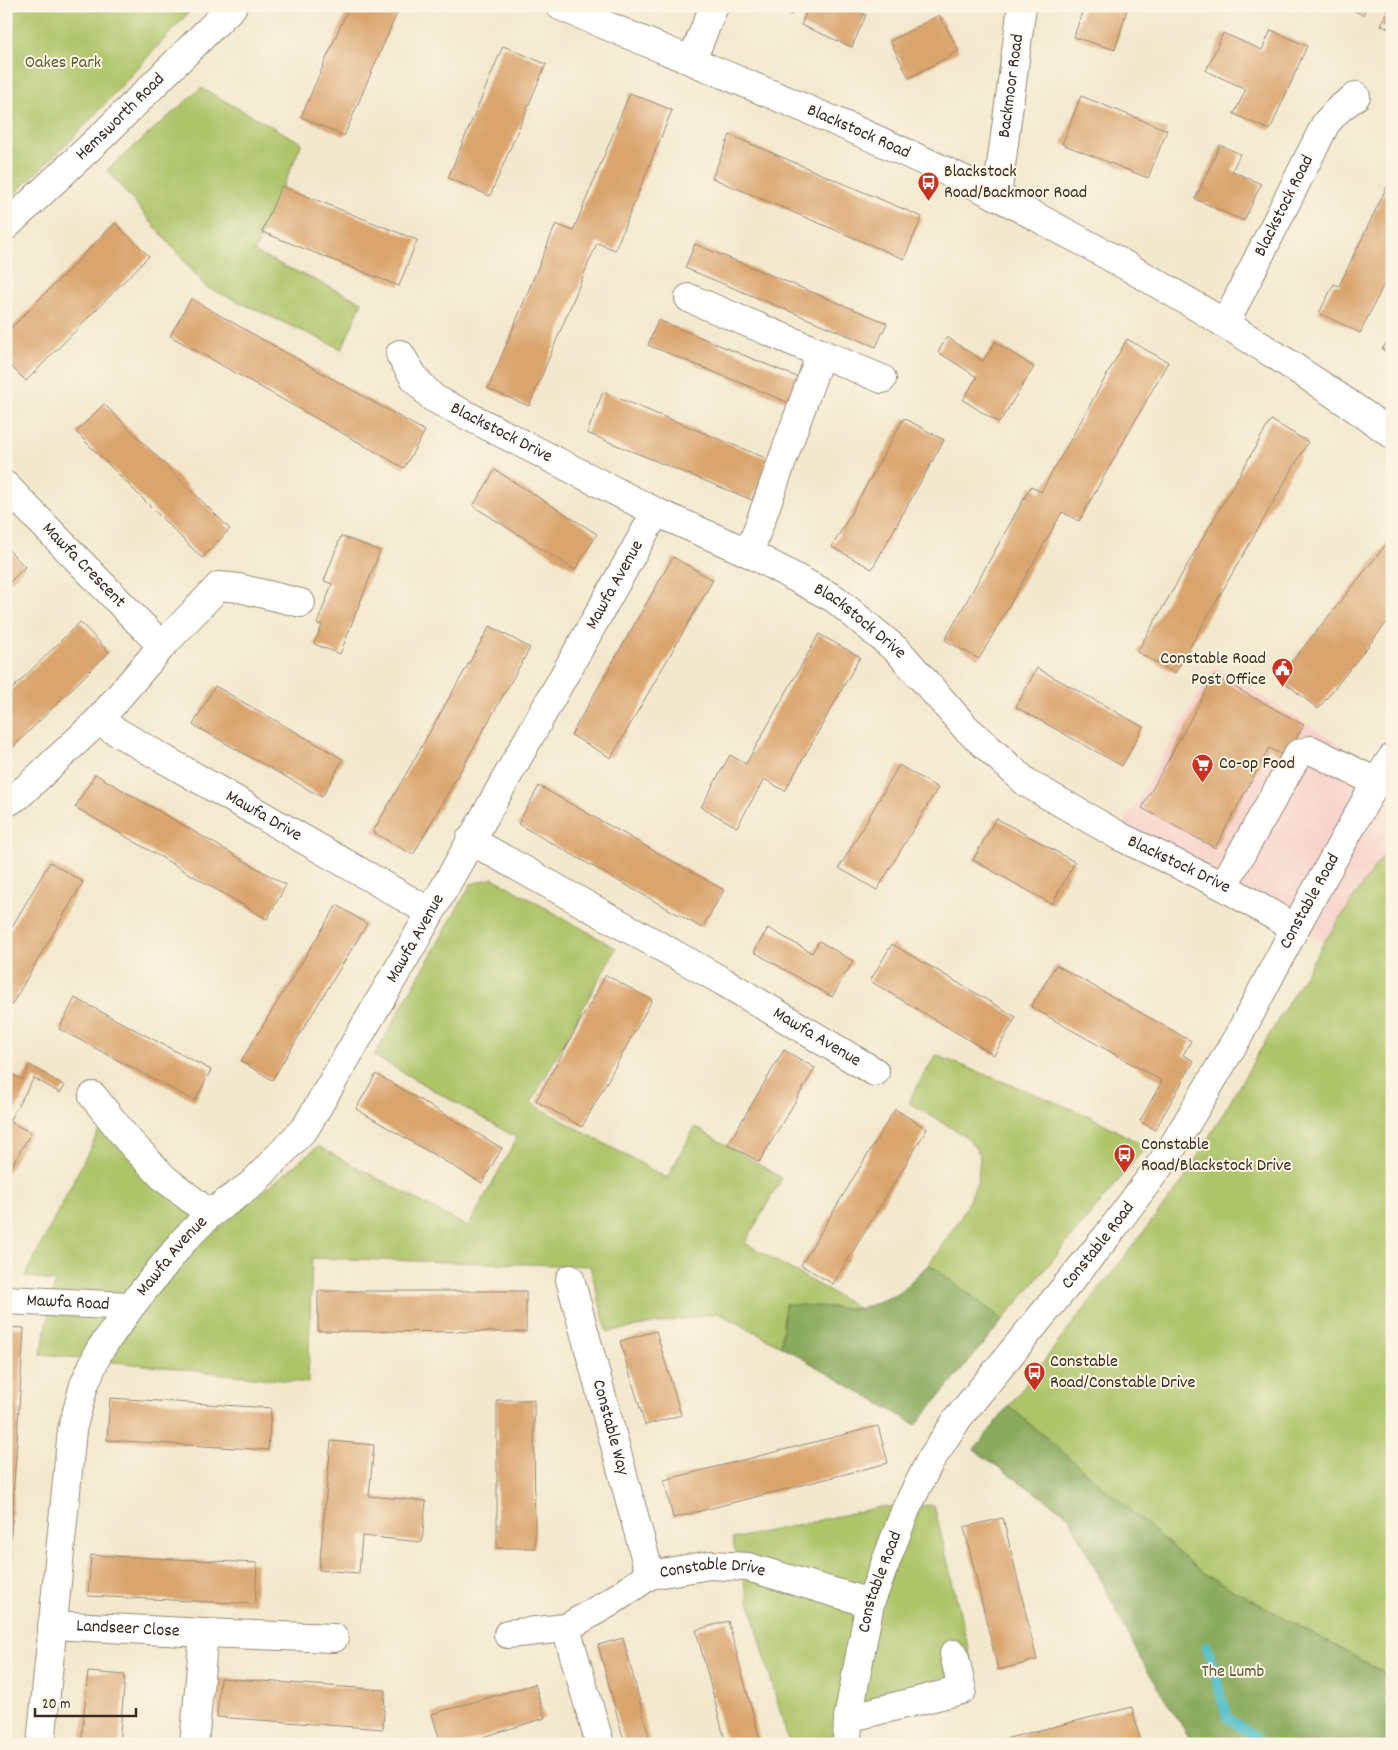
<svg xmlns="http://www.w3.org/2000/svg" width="1398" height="1750" viewBox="0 0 1398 1750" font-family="Dekko,sans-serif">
	<rect width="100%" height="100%" fill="#fcf5e5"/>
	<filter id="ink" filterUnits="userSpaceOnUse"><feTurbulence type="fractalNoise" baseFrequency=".02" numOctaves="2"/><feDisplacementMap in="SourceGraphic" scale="10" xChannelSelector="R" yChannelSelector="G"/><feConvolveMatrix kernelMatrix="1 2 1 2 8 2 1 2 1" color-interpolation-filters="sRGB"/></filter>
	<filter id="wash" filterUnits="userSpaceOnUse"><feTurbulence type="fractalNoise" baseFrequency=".0096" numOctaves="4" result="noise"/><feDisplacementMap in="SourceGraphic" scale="20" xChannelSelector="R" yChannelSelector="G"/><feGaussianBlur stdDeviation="1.12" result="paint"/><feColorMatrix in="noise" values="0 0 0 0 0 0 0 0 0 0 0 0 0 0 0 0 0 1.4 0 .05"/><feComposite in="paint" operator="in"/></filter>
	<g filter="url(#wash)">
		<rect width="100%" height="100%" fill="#f3e8cd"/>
		<!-- built -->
		<path fill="#f7d0ca" d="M1215,667L1392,777V842L1324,942L1121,829Z"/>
		<!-- green -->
		<path fill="#adc469" stroke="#747744" d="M6,6H195L77,134L6,202Z
			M201,88L302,143L254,252L362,302L342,349L206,287L107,170Z
			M1392,842V1677L1203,1573L1009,1406L1183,1181L1324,942Z
			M493,878L616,948L531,1103L667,1178L695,1127L782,1178L745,1243L860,1309L785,1304L781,1346L718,1313L607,1332L590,1266L312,1258L308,1383L41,1354L55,1282L25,1276L99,1131L217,1230L318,1146L468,1227L517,1138L374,1056L471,884Z
			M936,1055L1090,1116L1146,1147L1003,1320L929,1264L961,1217L978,1181L980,1155L968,1138L908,1102Z
			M934,1505L976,1680L808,1744H789L732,1539L880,1507Z"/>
		<!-- forest -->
		<path fill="#8aaa5d" stroke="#626a3e" d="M929,1264L1003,1320L916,1425L781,1346L785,1304L860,1309L898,1294Z
			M1009,1406L1203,1573L1392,1677V1744H1196L1187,1734L1140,1658L1069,1516L974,1450Z"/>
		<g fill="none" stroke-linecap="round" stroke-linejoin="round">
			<!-- stream -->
			<path stroke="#53c0cb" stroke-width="10" d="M1207,1647L1227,1717L1264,1744"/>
		</g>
		<g id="blocks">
			<!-- building -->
			<path fill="#daa46d" d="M349,6H400L344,136L301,117Z
				M771,6H795L791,15Z
				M809,6H846L866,15L852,47L801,25Z
				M1084,6H1128L1115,50L1074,37Z
				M1344,6H1367L1363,15Z
				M1390,6H1392V30L1381,25Z
				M939,15L959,51L909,78L890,41Z
				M1271,30L1307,46L1270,130L1234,114L1246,89L1206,71L1223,33L1262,50Z
				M503,46L546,64L490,196L448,178Z
				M630,93L672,110L615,250L597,243L529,406L488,389L556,224L573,231Z
				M1081,96L1167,130L1148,178L1062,144Z
				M730,135L922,217L904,259L712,178Z
				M1220,145L1240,154L1232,171L1261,184L1244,221L1195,199Z
				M1392,176V268L1360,333L1319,313L1334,284L1339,286Z
				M281,186L417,240L399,286L262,232Z
				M115,223L149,256L26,381L6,361V333Z
				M695,244L887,323L876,347L685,268Z
				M191,299L425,431L404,468L170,336Z
				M658,320L802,379L792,404L648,345Z
				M1392,335V356L1382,349Z
				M947,337L983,361L995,342L1034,367L999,423L963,400L977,377L938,352Z
				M1127,339L1168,362L1079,521L1062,512L979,659L945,640L1031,486L1041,492Z
				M603,392L768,459L752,500L587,433Z
				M104,404L230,529L202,558L76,432Z
				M904,418L944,440L872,569L832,547Z
				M1271,420L1308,442L1175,673L1137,652Z
				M495,470L597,534L575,570L473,506Z
				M341,536L380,551L340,654L314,644L322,625L317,624L332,584L324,581Z
				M1392,537V616L1318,709L1279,678Z
				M6,547L25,567L6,586Z
				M673,557L713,580L611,758L571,735Z
				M80,622L109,652L6,754V695Z
				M490,626L530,648L413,855L373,832Z
				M819,634L860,657L785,791L764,779L737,827L701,807L730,755L746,764Z
				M1037,668L1143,727L1122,766L1016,707Z
				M1214,676L1304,725L1286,757L1269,748L1215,848L1142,808Z
				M215,686L343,759L322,797L193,725Z
				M899,765L938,788L877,890L839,868Z
				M95,774L286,885L267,919L75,807Z
				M539,786L724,890L702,928L518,824Z
				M996,818L1075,862L1052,904L973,860Z
				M50,862L83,882L11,1006L6,1003V937Z
				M337,905L367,924L272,1080L241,1061Z
				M768,928L812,953L819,941L853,961L832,997L754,952Z
				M892,944L1016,1017L994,1055L870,981Z
				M1056,965L1191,1041L1183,1055L1194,1061L1155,1130L1140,1121L1162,1081L1031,1007Z
				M606,975L652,1000L582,1127L536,1101Z
				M75,998L211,1070L195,1101L59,1029Z
				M784,1050L815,1068L759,1162L728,1144Z
				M30,1065L65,1086L60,1093L34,1078L9,1121L31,1133L6,1175V1075L8,1072L22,1080Z
				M376,1074L502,1148L482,1183L356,1109Z
				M895,1109L927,1129L833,1284L801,1265Z
				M318,1291H526V1332L318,1331Z
				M6,1327L24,1328L8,1581H6Z
				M656,1331L681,1415L645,1425L620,1341Z
				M110,1398L271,1408L268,1450L107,1440Z
				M497,1400H534L535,1548H497Z
				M878,1426L888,1463L673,1518L664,1480Z
				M331,1441L374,1445L369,1496L426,1501L422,1542L362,1536L359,1573L319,1570Z
				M1003,1518L1037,1660L998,1670L964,1527Z
				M91,1555L257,1563L255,1604L88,1596Z
				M728,1621L761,1744H726L696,1630Z
				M623,1638L651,1744H625L598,1645Z
				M88,1672L125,1675L119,1744H81Z
				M220,1678L385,1690L383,1729L217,1717Z
				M535,1684L545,1718L460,1744H441L432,1714Z
				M1132,1707L1141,1744H989V1743Z"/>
		</g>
	</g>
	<g filter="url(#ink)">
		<use href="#blocks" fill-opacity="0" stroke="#978976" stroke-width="1"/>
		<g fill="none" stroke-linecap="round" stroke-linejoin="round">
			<defs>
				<g id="minor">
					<path id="s1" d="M560,6C706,68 854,125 997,196C1023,209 1049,224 1076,238C1185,297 1291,362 1392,434"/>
					<path d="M692,60L714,6"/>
					<path id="s2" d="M997,196L1022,6"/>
					<path id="s3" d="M6,226L105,133L233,6"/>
					<path d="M689,298L882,379"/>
					<path id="s4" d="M1225,324L1326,123L1339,109L1356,96"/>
					<path id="s5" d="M400,354L415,379L433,398L656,512L749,553L835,599L899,652L966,728L1027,783L1121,837L1223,886L1295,928"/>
					<path id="s6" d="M6,486L162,646"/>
					<path d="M749,553L821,353"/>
					<path id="s7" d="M98,721L430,912"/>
					<path d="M6,803L18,796L98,721L162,646L219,586L239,588L301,603"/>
					<path id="s8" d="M470,840L724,982L875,1072"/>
					<path d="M1223,886L1298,754L1311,750L1376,782"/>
					<path d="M93,1096L128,1140L164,1178L210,1214"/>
					<path id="s9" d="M570,1279L650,1575"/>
					<path id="s10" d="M6,1300L131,1306"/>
					<path id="s11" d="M52,1625L204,1633L334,1638"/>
					<path d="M566,1628L600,1744"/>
					<path id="s12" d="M508,1634L566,1628L609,1603L650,1575L710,1565L748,1567L870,1603"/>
					<path d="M848,1718L962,1690L954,1654"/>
					<path id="s13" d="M41,1744L72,1430L84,1385L99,1351L131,1306L184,1240L210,1214L252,1184L306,1127L414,942L656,512"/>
					<path d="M194,1744L204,1633"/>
					<path id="s14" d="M847,1744L848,1718L870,1603L906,1509L930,1461L958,1418L1107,1236L1169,1153L1240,1033L1295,928L1376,782L1392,758"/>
				</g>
			</defs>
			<!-- minor casing -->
			<use href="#minor" stroke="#978976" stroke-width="30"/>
			<!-- minor -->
			<use href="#minor" stroke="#fff" stroke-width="28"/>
		</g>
	</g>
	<!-- icons -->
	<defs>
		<symbol id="bus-pin" viewBox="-11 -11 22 30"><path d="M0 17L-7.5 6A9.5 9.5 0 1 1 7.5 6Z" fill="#c8321e" stroke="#fcf5e5"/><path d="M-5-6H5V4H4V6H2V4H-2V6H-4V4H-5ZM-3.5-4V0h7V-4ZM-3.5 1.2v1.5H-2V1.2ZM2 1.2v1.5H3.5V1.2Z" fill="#fff"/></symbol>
		<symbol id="civic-pin" viewBox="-11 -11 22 30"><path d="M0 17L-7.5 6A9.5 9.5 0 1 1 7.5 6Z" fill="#c8321e" stroke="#fcf5e5"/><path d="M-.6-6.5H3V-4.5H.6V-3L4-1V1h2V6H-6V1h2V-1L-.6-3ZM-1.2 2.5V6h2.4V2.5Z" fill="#fff"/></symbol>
		<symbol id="supermarket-pin" viewBox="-11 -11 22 30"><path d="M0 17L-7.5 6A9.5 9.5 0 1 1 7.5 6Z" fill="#c8321e" stroke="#fcf5e5"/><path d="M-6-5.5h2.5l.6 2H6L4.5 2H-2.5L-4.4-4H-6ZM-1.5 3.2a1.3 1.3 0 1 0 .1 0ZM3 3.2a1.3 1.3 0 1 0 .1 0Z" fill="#fff"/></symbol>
	</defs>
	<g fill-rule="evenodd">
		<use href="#bus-pin" x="916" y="170" width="25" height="34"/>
		<use href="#civic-pin" x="1270" y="656" width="25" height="34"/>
		<use href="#supermarket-pin" x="1190" y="752" width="25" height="34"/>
		<use href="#bus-pin" x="1112" y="1142" width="25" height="34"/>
		<use href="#bus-pin" x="1022" y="1360" width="25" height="34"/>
	</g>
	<g text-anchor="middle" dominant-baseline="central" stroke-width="4" stroke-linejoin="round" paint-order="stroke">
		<!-- park labels -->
		<g font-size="18" fill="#5d5834" stroke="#fcf5e5">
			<text x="63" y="63">Oakes Park</text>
			<text x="1233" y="1672">The Lumb</text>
		</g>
		<!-- street labels -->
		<g font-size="18" fill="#3b2a1e" stroke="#fcf5e5">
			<text stroke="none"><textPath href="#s2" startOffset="111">Backmoor Road</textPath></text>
			<text stroke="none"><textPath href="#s3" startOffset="158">Hemsworth Road</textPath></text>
			<text stroke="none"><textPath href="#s1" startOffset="324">Blackstock Road</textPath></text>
			<text stroke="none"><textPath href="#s4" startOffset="132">Blackstock Road</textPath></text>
			<text stroke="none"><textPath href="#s5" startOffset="132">Blackstock Drive</textPath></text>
			<text stroke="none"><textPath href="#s6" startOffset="111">Mawfa Crescent</textPath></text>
			<text stroke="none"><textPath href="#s13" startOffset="1330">Mawfa Avenue</textPath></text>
			<text stroke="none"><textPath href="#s5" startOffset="538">Blackstock Drive</textPath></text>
			<text stroke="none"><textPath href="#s7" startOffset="191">Mawfa Drive</textPath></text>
			<text stroke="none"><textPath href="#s5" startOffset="944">Blackstock Drive</textPath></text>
			<text stroke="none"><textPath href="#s14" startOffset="976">Constable Road</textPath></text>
			<text stroke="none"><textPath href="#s13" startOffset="924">Mawfa Avenue</textPath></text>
			<text stroke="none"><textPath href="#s8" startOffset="399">Mawfa Avenue</textPath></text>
			<text stroke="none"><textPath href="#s14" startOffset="571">Constable Road</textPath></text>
			<text stroke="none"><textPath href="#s13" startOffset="519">Mawfa Avenue</textPath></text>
			<text stroke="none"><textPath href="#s10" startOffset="62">Mawfa Road</textPath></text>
			<text stroke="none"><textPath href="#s9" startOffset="154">Constable Way</textPath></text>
			<text stroke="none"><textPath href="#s12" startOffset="221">Constable Drive</textPath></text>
			<text stroke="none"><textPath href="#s14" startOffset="166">Constable Road</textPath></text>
			<text stroke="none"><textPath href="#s11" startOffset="76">Landseer Close</textPath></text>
		</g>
		<!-- poi labels -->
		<g font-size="18" fill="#3b2a1e" stroke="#fcf5e5" text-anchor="start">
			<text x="944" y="172">Blackstock<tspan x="944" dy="21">Road/Backmoor Road</tspan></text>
			<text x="1266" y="659" text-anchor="end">Constable Road<tspan x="1266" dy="21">Post Office</tspan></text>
			<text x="1219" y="764">Co-op Food</text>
			<text x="1141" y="1145">Constable<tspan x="1141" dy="21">Road/Blackstock Drive</tspan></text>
			<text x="1050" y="1362">Constable<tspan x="1050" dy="21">Road/Constable Drive</tspan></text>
		</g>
	</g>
	<!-- margin -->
	<rect width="1398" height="1750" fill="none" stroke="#fcf5e5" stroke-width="25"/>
	<!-- scale -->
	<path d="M35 1708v8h101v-8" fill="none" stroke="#3b2a1e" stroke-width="2.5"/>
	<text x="42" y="1708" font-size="15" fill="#3b2a1e" stroke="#fcf5e5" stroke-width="4" paint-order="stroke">20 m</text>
</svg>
